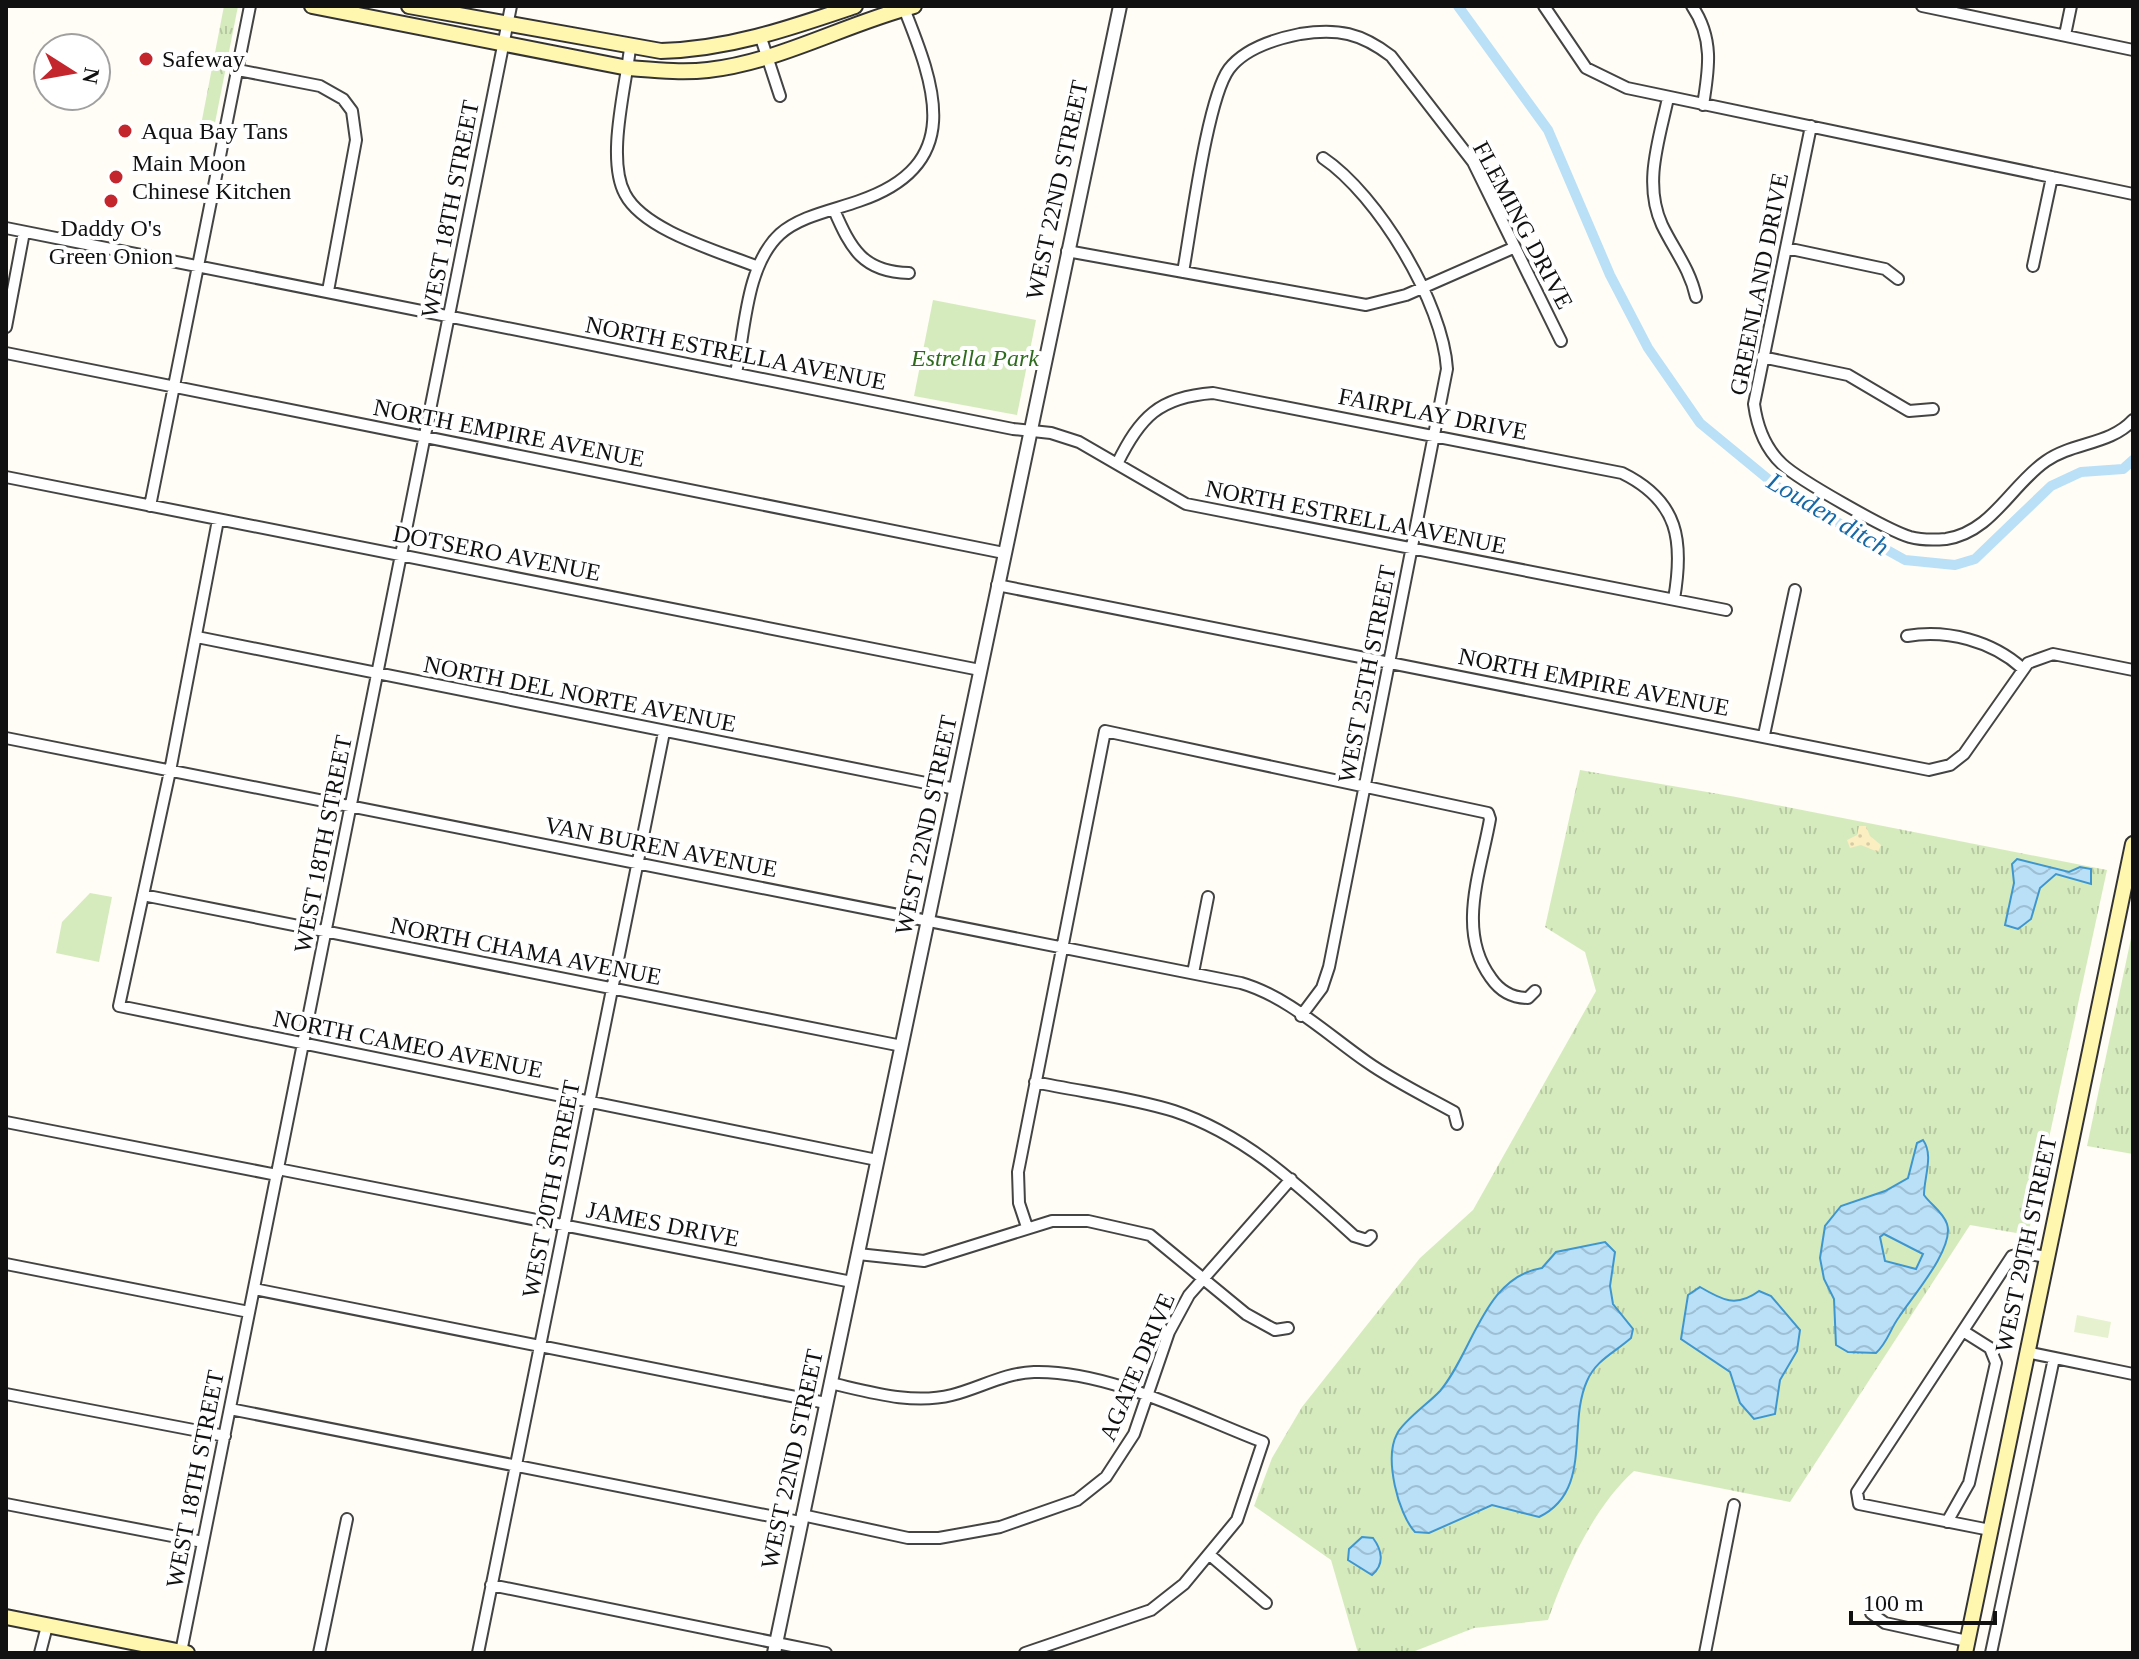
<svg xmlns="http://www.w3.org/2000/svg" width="2139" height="1659" viewBox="0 0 2139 1659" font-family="Georgia,serif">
	<defs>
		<pattern id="grass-tufts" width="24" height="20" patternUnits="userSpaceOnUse" patternTransform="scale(2)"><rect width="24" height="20" fill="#d5ebbd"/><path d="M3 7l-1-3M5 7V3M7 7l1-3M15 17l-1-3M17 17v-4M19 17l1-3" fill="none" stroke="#b6c8a1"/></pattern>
		<pattern id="sand-dots" width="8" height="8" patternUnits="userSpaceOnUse" patternTransform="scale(2)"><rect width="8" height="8" fill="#fbeec1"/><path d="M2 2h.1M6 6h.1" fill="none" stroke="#d6cba5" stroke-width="1.8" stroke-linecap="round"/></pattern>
		<pattern id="water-waves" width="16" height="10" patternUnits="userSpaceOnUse" patternTransform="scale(2)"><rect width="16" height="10" fill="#b9e0f7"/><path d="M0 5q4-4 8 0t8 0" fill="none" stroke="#9ebfd3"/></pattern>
	</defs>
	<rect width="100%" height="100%" fill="#fffdf5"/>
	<!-- grass -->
	<path fill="url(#grass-tufts)" d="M224,6H238L212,138L200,130Z
		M1580,770L1736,797L2107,870L2028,1235L1970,1225L1790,1502L1634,1471C1593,1508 1566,1569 1548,1620L1474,1628L1410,1653H1358L1331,1560L1254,1506L1272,1458L1302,1407L1420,1258L1473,1210L1596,991L1585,952L1545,927Z
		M2133,929V1154L2087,1146Z"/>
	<!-- sand -->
	<path fill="url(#sand-dots)" d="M1859,826H1866L1870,836L1881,845L1878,852L1861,845L1850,848L1847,840L1857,835Z"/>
	<!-- park -->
	<path fill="#d5ebbd" d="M933,300L1036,320L1017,415L914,396Z
		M90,893L112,897L99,962L56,953L62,922Z"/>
	<!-- pitch -->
	<path fill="#e6f2cf" d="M2077,1315L2111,1322L2108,1338L2074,1332Z"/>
	<!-- water -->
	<path fill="url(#water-waves)" stroke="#3f96cf" stroke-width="2" fill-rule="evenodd" d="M2017,859L2069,872L2080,867L2091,869V884L2056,874L2040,888L2031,919L2018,929L2005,925L2014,883L2012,864Z
		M1923,1140C1934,1155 1924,1177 1924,1195C1931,1205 1943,1212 1947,1224C1955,1248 1912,1297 1899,1317C1890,1329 1888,1342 1876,1353L1848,1352L1836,1345L1834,1299L1824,1279L1820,1258L1825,1226L1841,1206L1885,1191L1908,1178L1917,1143ZM1884,1234L1923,1254L1916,1269L1885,1261L1880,1237Z
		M1605,1242L1615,1252L1610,1286L1613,1304L1633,1329L1631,1338C1614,1353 1596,1360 1587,1381C1567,1425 1593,1491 1539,1517L1492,1505L1429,1533L1415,1532C1398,1514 1384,1458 1397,1434C1403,1421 1429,1403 1440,1391C1473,1352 1484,1277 1542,1268L1556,1252Z
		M1700,1287C1722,1300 1736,1308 1759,1291L1771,1296L1800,1330L1797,1351L1780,1380L1775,1414L1754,1419L1740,1403L1730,1372L1681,1339L1688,1295Z
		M1362,1537L1373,1538C1382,1550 1385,1564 1372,1575L1348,1560L1349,1549Z"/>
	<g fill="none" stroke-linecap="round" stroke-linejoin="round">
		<!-- canal -->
		<path stroke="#b9e0f7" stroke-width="10" d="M1458,6L1548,130L1610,275L1648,348L1700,423L1785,493L1905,560L1955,565L1975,559L2051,486L2081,472L2123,469L2133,460"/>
		<defs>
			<path id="minor" d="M1544,6L1586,68L1627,88L2133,194
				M1692,6C1714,38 1709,69 1703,105
				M1922,6L2133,50
				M2065,35L2071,6
				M761,38L780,96
				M630,48C626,86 606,159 625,194C644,231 721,252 758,267
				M238,70L320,86L343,99L352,111L356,140L328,291
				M1668,98C1659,140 1643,184 1662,225C1674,250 1690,269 1696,297
				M1811,126L1754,404C1757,426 1765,448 1782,464C1799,480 1887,530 1910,537C1921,540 1934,540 1946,539C1992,532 2011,485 2046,461C2073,442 2110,445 2133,420
				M834,210C851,249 863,272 909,273
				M6,228L1013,429L1051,433L1079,442L1186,504L1726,610
				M1786,248L1885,269L1898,279
				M1067,251L1366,305L1406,295L1513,248
				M2033,266L2052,177
				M1183,272C1191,229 1207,99 1229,69C1245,48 1275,39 1300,34C1338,28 1361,33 1391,56L1473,162L1561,341
				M6,327L24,232
				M6,353L1004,553
				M1762,357L1848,375L1909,411L1933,409
				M736,373C745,330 746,265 780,234C800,216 834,210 859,201C965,165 936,88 903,6
				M1117,464C1140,417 1159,397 1213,393L1622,473C1679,501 1684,541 1674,599
				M6,477L980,670
				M150,506L250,6
				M218,520L170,771L119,1006L877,1160
				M997,585L1929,770L1950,765L1964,754L2028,663L2053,654L2133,670
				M1907,636C1947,629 1992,641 2022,668
				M197,637L956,789
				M1764,735L1795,590
				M6,738L1241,983C1287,996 1328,1035 1367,1062C1394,1081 1425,1096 1454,1112L1457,1124
				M143,895L902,1046
				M1193,973L1208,897
				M1301,1016L1322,988L1329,967L1447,369C1443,303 1378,195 1323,158
				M1035,1082C1081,1092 1129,1097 1174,1111C1246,1135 1299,1186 1354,1236L1367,1240L1371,1236
				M6,1122L277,1175
				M278,1169L852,1282
				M1027,1227L1019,1203L1018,1172L1105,731L1488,813L1490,819C1481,871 1456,931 1491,978C1500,991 1512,998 1528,998L1535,991
				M858,1254L924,1261L1052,1221H1088L1150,1235L1246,1314L1275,1330L1288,1328
				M6,1264L249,1312
				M254,1289L826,1403
				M2026,1352L2133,1374
				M830,1383C870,1392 912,1405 952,1395C980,1388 1004,1373 1034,1372C1108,1370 1195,1416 1263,1442L1237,1520L1184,1584L1151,1610L1025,1653
				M6,1394L225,1436
				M230,1409L800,1522
				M6,1504L203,1542
				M802,1515L908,1538H939L1000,1527L1077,1500L1106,1477L1134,1434L1169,1332L1189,1295L1291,1179
				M1947,1522L1969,1483L1996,1363L1990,1348L1963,1331
				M1990,1530L1859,1504L1857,1492L2012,1256L2025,1253L2046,1257
				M1211,1556L1266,1603
				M491,1585L826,1653
				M1871,1613L1885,1623L1967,1641
				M181,1652L511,6
				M40,1653L47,1626
				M319,1653L347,1519
				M478,1653L664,732
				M1705,1653L1734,1505
				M1991,1653L2054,1358"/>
			<path id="tertiary" d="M774,1653L1120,6"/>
			<path id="secondary" d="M312,6L628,68C654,70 682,73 708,70C779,62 845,24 914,6
				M409,6L661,51C730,49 790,28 855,6
				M6,1617L187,1653
				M1965,1653L2133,844"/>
		</defs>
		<!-- minor casing -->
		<use href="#minor" stroke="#444" stroke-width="14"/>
		<!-- tertiary casing -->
		<use href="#tertiary" stroke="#444" stroke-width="16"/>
		<!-- secondary casing -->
		<use href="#secondary" stroke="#333" stroke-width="18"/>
		<!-- minor -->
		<use href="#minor" stroke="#fff" stroke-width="10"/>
		<!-- tertiary -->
		<use href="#tertiary" stroke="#fff" stroke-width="12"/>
		<!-- secondary -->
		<use href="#secondary" stroke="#fff6b0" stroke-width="14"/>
	</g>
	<!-- markers -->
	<g fill="#c4262e" stroke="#fff" stroke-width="3">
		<circle cx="146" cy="59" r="8"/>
		<circle cx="125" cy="131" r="8"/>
		<circle cx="116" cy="177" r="8"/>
		<circle cx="111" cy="201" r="8"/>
	</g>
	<g text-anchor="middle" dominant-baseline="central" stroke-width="8" stroke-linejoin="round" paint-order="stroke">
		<!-- poi labels -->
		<g font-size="24" fill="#111" stroke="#fff" text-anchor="start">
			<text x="162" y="59">Safeway</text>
			<text x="141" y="131">Aqua Bay Tans</text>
			<text x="132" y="163">Main Moon<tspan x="132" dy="28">Chinese Kitchen</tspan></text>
			<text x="111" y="228" text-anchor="middle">Daddy O's<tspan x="111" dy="28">Green Onion</tspan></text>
		</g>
		<!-- street labels -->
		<g font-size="24" fill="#111" stroke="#fff">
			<text transform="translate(1057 190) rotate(-78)">WEST 22ND STREET</text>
			<text transform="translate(450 209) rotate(-79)">WEST 18TH STREET</text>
			<text transform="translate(1523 225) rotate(62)">FLEMING DRIVE</text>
			<text transform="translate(1759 284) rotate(-79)">GREENLAND DRIVE</text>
			<text transform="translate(736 353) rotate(11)">NORTH ESTRELLA AVENUE</text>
			<text transform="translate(1433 414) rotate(11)">FAIRPLAY DRIVE</text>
			<text transform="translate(509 433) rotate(11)">NORTH EMPIRE AVENUE</text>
			<text transform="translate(1356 517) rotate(11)">NORTH ESTRELLA AVENUE</text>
			<text transform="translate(497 553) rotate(11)">DOTSERO AVENUE</text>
			<text transform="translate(1367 674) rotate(-79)">WEST 25TH STREET</text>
			<text transform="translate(1594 682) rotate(11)">NORTH EMPIRE AVENUE</text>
			<text transform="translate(580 694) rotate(11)">NORTH DEL NORTE AVENUE</text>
			<text transform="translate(926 825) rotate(-78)">WEST 22ND STREET</text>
			<text transform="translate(323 844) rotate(-79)">WEST 18TH STREET</text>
			<text transform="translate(661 847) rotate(11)">VAN BUREN AVENUE</text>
			<text transform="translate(526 951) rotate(11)">NORTH CHAMA AVENUE</text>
			<text transform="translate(408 1044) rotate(11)">NORTH CAMEO AVENUE</text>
			<text transform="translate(551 1189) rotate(-79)">WEST 20TH STREET</text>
			<text transform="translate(663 1224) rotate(11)">JAMES DRIVE</text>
			<text transform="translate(2026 1244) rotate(-78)">WEST 29TH STREET</text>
			<text transform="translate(1137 1367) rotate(-67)">AGATE DRIVE</text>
			<text transform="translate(792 1459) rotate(-78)">WEST 22ND STREET</text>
			<text transform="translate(195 1479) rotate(-79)">WEST 18TH STREET</text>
		</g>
		<!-- park labels -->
		<g font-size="24" font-style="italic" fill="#2f6b1f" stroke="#fff">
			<text x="975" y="358">Estrella Park</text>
		</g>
		<!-- water labels -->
		<g font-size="26" font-style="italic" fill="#1768a6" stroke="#fff">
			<text transform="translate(1828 514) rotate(31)">Louden ditch</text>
		</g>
	</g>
	<!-- border -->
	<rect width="2139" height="1659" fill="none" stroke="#111111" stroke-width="16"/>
	<!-- north arrow -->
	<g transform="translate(72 72) rotate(101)"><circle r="38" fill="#ffffff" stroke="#a0a0a0" stroke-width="2"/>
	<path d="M0-6L14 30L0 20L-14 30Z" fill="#c4262e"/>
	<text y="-12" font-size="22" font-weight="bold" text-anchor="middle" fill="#111111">N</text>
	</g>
	<!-- scale -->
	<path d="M1851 1611v12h144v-12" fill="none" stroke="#111111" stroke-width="4"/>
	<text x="1863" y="1611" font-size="24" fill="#111111" stroke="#ffffff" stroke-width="6" paint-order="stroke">100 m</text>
</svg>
